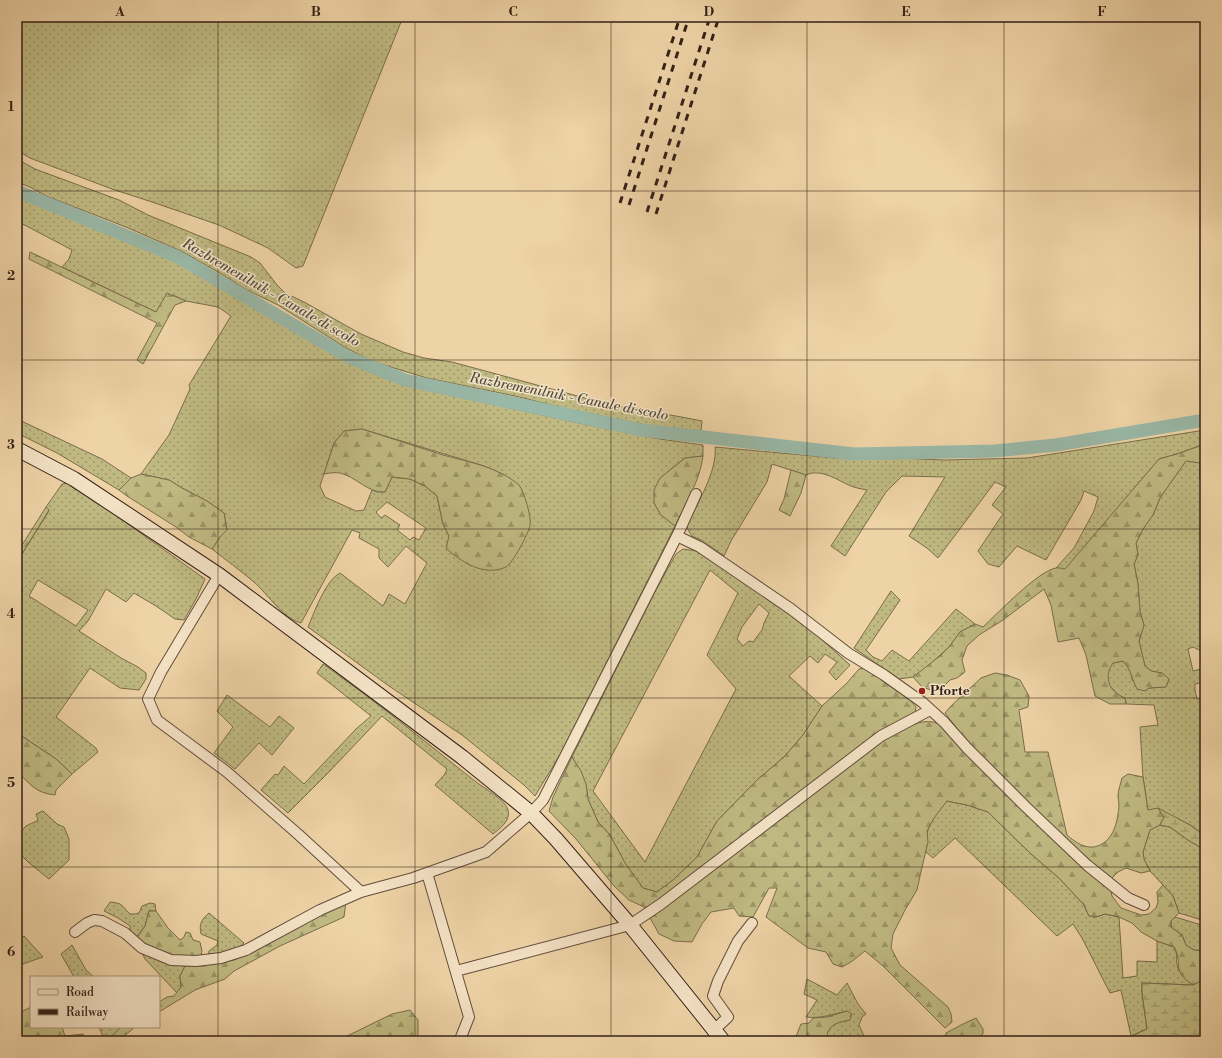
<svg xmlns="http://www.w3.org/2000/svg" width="1222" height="1058" viewBox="0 0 1222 1058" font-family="'Libre Bodoni',serif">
	<defs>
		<pattern id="grass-dots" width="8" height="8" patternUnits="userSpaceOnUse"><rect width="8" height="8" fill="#c0ba82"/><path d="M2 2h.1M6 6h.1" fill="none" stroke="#9d9769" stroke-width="1.8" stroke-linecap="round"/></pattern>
		<pattern id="forest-firs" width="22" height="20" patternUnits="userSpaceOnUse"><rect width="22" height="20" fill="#c0ba82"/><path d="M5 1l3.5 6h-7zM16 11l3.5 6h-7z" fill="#9d9769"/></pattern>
		<pattern id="wetland-marsh" width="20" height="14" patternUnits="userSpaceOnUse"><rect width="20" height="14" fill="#c0ba82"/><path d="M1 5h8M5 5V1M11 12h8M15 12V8" fill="none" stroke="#9d9769"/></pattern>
	</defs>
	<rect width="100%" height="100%" fill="#eed3a6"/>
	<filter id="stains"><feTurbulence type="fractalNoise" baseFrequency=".005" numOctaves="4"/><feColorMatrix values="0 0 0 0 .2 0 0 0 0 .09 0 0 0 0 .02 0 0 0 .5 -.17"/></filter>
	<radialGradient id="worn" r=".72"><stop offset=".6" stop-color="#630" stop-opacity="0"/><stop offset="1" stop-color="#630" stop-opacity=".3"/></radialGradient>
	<!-- grass -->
	<path fill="url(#grass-dots)" stroke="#7a6d4c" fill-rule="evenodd" d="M17,17H403L303,266L296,268L268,248L219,225L155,203L112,189L30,158L17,150Z
		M17,159L35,169L119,200L148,215L251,257L260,263L277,285L285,293L304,302L361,334L403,352L424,358L452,362L607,404C638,411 670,414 702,421L701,431L667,428L640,424L572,410L515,396L427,378L374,362L346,348L278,305L247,290L220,273L181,251L126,227L46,196L30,187L17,182Z
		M17,195L179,261L194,268L306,338L347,362L384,378L450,395L579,423L660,439L703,445V456L685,458L660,478L654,503L661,515L675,526L561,753L535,796L524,785L462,735L389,686L308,627C315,611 325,581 340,573L383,606L389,594L405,604L427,563L406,546L388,567L379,558V549L359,538L360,533L352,530L301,623C282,618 268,594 254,582C241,571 226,560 212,549L220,537L227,530L224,513L207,501L182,488L169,480L141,474L169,435L190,389L189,385L231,316L218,307L186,301L173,295L156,312L62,267L69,259L72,250L17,221ZM362,429L484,466L504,475L449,536L443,524L437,496L425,486L410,479L392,477L385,492H377L372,490L364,510L356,511L325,497L320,486L334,443L344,431ZM387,502L426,528L419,540L413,537L410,540L397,530L400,525L385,515L381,518L376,512Z
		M17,419L102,459L131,478L119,490L57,453L17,433Z
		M1205,430V444L1177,454L1159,459L1065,570L1056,568L1074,548L1094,511L1098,497L1084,491L1081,500L1046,560L1017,546L999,567L988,564L978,551L1003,514L992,505L1006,487L995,482L938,558L927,548L909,536L945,477L902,476L886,492L845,556L831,546L867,490C862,489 856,488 851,486C837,480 821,468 806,475L772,464L767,482L731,541L724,556L703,541L692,536L688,530L687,525C697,505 718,469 715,447L835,458L871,457L945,460L1027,458Z
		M1186,460L1200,463V478L1205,482V653L1193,647L1188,649L1193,671L1205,668V682L1195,684V690L1197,699L1205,698V836L1190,825L1178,819L1148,811L1143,777L1140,727L1158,725L1154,705L1126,704L1125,698C1114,694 1105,683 1108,671C1109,668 1111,665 1113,663L1123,661L1131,670L1132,680L1145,691L1149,688L1166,687L1169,679L1162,673L1151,671L1145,666L1139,641L1144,625L1140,612L1138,584L1134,564L1138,555L1136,543L1143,529L1153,515L1160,498Z
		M68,483L114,514L205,579L196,599L184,620L175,619L156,606L134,593L126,602L106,589L88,621L79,631L121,658L138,667L146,673V679L139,690L120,688L90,668L56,717L96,748L98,752L72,774L56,759L17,733V597L23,589L17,585V562L49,511L46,507L62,484ZM38,580L88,610L76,626L29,596Z
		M683,549L697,551L809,628L850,665L836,680L829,672L837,662L825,654L818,663L810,656L789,676L822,706L803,735L784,757L757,780L717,821L697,857L673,880L657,892L643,888L625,863L610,835L598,822L588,799L586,784L572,757L657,588L676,554ZM710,570L738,593L707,655L736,689L645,862L593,791ZM759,604L769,613L764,623L762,630L753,642L749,641L743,646L737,639L742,627Z
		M891,591L900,600L866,650L873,657L882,661L892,650L909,661L956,609L975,624L960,632L949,647L928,666L913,677L899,679L854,648Z
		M323,664C374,700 422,739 471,778C480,786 505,799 508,810C511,821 500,828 493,834L435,785L445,774L447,769L382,716L328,773L288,813L261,790L275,774L278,775L284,766L304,784L356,729L371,716L317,673Z
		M227,695L270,727L279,716L294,728L272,755L259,743L235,769L214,753L233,727L217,711Z
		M946,801L967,805L988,812L1030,853L1060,879L1084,905L1089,916L1096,917L1105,914L1119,917L1123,978L1137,976V961L1157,962V941L1174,947C1178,955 1176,957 1177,965C1179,973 1187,981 1193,985L1142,983V994L1147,1029L1131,1036L1121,990L1110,993L1082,938L1073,924L1057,936L955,838L933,858L926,852C927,846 926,835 928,830C931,819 940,810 946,801Z
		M43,811L57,824L64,827L69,839V860L49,879L28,862L17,851C17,844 20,831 26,826C29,824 34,823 38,820L36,814Z
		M1160,825L1170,827L1188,840L1205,850V921L1179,913L1173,896L1150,871L1144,859L1143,852L1150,830Z
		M110,902C112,902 117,903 120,904C129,910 126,917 139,913L142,906L150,903L155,904L156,911H149L145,926L135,939L131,936L130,926L118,918L104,911Z
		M209,913L244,943L236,950L208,957L209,951L217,945L218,941L201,934C199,924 201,920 209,913Z
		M1175,917L1205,926V947L1203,951L1194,950L1186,945L1182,935L1171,927V921Z
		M24,936L43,957L20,965L17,963V942H18Z
		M72,945L86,970L94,977H74L61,954Z
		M141,951L185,966L180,976L181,987L177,993L145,959Z
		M807,979L837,995L847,983L858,1004L866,1014L862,1017L859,1025L865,1038L870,1041H834L827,1034C831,1023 839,1022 850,1020L847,1011C833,1014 821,1019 806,1017L817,1000L804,994Z
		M99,1027H121L107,1041H105Z"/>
	<!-- forest -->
	<path fill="url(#forest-firs)" stroke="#7a6d4c" d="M30,252L156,312L167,293L186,301L175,305L143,364L137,360L157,323L29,259Z
		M362,429C389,438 416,446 443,455C469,462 498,467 519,485C524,491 532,518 530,526C528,534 513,563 506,567C484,577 461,562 446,548L449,536L443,524L437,496L425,486L410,479L392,477L385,492C367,493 357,477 340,473C335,472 330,473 324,474L334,443L344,431Z
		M1205,444V479L1203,482L1200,478V463L1186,461L1160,498L1153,515L1143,529L1136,543L1138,555L1134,564L1138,584L1140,612L1144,625L1139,641L1145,666L1151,671L1162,673L1169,679L1166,687L1149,688L1145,691L1137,689C1131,677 1132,671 1123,661L1113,663C1103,677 1109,692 1125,698L1126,704H1110L1095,696L1086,655L1079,638L1058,642L1051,605L1044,589L1003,620L979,635L967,646L962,660L965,672L957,678L950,680L943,687L934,691L922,687L913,677L940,656L949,647L960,632L975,624L983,627C998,613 1038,571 1056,568C1058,567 1063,569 1065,569L1159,459L1177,454Z
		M703,456C700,481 685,504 675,526L661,515L654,503V490L660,478L685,458Z
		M791,470L806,475L801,493L790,516L779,510L784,499Z
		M141,474L169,480L182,488L207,501L224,513L227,530L220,537L212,549L189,537L176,527L127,496L119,490L131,478Z
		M46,507L49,510L17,562V553Z
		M865,668L897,691L909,699L916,707L915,713L910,726C938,713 950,731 972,748L945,713L951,706L981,678L995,673L1007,675L1020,680L1029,696L1028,707L1019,710L1025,752H1048L1067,835C1076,843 1088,851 1100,845C1115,838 1118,819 1119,805C1119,802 1118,799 1118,796C1118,790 1121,783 1122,778L1128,774L1143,777L1148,810L1158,808L1164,817L1160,825L1150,830L1143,852L1144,859L1150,871L1141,873L1126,868L1118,872L1109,881L1112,896L1121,908L1141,915L1149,914L1156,908L1158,902L1157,892L1163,885L1173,896L1179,913L1171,921V927L1182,935L1186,945L1194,950L1203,951L1205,947V974L1203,980L1193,985C1170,970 1184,964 1174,947L1157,941L1141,932L1132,923L1119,917L1105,914L1096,917L1089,916L1084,905L1060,879L1030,853L988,812L967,805L947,801L934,818L927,831L928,842L920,876L917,890L905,910L893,934L891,948L900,965L948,1007L951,1014L952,1022L945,1028L883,966L865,951L851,962L842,967L833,964L826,952L808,948L766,917L777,888H769L753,917L739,916L734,908L711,912L702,924L692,942L674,941L659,934L644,907L629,900L614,886L576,839L549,811L553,797L572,757L581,771L586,784L588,799L598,822L610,835L625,863L643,888L657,892L673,880L697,857L717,821L757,780L784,757L803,735L822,706L847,683L859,669Z
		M17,733L56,759L72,774L56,790L55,795C35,793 31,784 17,772Z
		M346,901L344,917L280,946L234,971L225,979L195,990L159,1012V1002L167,997L174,996L181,987L180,976L185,966L213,964L234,960L272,942Z
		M149,911H156L168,928L180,940L184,937L186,932L190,933L193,940L200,942L202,951L200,959L182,958L161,953L136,939L145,926Z
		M31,1007V1027H62L65,1036L83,1034L88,1041H17V1014Z
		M410,1010L418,1020V1037L409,1041H337L392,1014Z
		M847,1011L852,1014L850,1020C840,1022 831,1023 827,1034L834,1041H797L795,1039L801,1024L809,1023L813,1018L827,1017Z
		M976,1018L983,1029V1034L974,1041H945L946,1033L963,1024Z
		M121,1027H135L118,1041H107Z"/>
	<!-- wetland -->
	<path fill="url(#wetland-marsh)" stroke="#7a6d4c" d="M1158,808L1190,825L1205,836V850L1188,840L1170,827L1160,825L1164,817Z
		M1203,980L1205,981V1035L1187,1041H1120L1147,1029L1142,993V983L1193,985Z"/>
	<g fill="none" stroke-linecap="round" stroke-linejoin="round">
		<!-- canal -->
		<path stroke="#99b8a7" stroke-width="13" d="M17,191L178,257L348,357L405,380L641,430L854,454L994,451L1056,445L1205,420"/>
		<defs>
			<path id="street" d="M677,536L700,547L791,609L848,653L884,675L922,702L944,722L967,748L1026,807L1087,865L1128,898L1144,905
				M219,575L161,672L148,699L157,720L227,772L299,835L361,892
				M427,873L469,1017L461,1037L458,1041
				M75,932L87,923L94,920L102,921L125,933L142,948L171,960L196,961L221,958L246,950L320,910L361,892L413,878L486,852L531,813L543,800L677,536L696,494
				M456,971L630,925L661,904L881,736L930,710
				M714,1030L728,1017L713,996L718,981L738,941L752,923"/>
			<path id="secondary" d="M17,449L74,479L219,575L462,757L531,813L556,839L630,925L723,1041"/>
		</defs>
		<!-- street casing -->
		<use href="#street" stroke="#624d3b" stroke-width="12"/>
		<!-- secondary casing -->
		<use href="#secondary" stroke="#342017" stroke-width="16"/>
		<!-- street -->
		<use href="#street" stroke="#f4e2c5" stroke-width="10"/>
		<!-- secondary -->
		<use href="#secondary" stroke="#f4e2c5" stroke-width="14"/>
		<!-- rail -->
		<path stroke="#342017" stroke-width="3" stroke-dasharray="7 7" stroke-linecap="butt" d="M620,203L680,17
			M629,205L689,17
			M647,212L710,17
			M656,214L719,17"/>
	</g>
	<!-- grid -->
	<path fill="none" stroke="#342017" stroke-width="1" stroke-opacity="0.55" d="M218,17V1041M415,17V1041M611,17V1041M807,17V1041M1004,17V1041M17,191H1205M17,360H1205M17,529H1205M17,698H1205M17,867H1205"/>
	<!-- markers -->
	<circle fill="#8f2418" stroke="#f4e2c5" stroke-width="1.5" cx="922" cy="691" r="4"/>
	<g text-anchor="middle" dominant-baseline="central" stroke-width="3" stroke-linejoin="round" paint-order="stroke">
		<!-- poi labels -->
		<g font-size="13" font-weight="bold" fill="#342017" stroke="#f4e2c5" text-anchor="start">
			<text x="930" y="691">Pforte</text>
		</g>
		<!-- water labels -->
		<g font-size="14" font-style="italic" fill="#524e42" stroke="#f4e2c5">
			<text transform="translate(271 293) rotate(30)">Razbremenilnik - Canale di scolo</text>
			<text transform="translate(569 397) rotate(11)">Razbremenilnik - Canale di scolo</text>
		</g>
	</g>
	<!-- margin -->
	<rect width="1222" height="1058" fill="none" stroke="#eed3a6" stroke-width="44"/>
	<!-- legend -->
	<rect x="30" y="976" width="130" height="52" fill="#f4e2c5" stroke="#a7947f"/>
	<rect x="38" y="989" width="20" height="6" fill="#f4e2c5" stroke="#a7947f"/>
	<text x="66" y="996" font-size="12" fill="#342017">Road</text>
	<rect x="38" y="1009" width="20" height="6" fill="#342017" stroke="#a7947f"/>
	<text x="66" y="1016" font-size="12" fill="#342017">Railway</text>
	<rect x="22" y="22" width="1178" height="1014" fill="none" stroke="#342017" stroke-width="1.5"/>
	<g font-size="13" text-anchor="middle" font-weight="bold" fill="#342017">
		<text x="120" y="16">A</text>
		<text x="316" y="16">B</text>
		<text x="513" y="16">C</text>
		<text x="709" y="16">D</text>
		<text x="906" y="16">E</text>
		<text x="1102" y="16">F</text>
		<text x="11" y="111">1</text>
		<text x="11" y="280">2</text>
		<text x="11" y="449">3</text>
		<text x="11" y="618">4</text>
		<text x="11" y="787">5</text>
		<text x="11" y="956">6</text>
	</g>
	<rect width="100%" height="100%" filter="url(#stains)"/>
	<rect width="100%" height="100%" fill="url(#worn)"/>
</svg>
